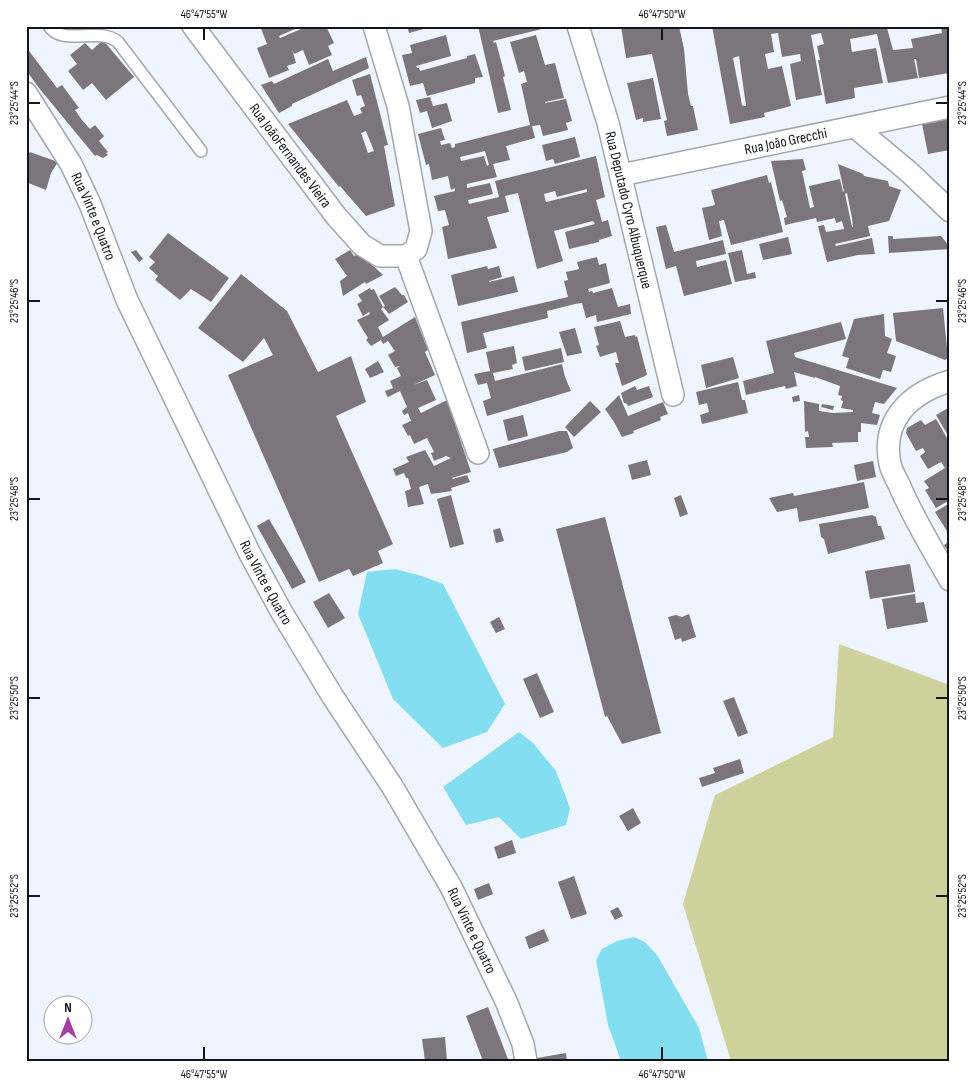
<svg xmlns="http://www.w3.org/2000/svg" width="976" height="1087" viewBox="0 0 976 1087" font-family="'Sofia Sans Condensed',sans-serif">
	<rect width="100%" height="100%" fill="#eff5fe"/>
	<!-- green -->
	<path fill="#cfd29c" d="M839,644L950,685V1061H731L683,904L715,795L833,737Z"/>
	<!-- water -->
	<path fill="#83def2" d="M395,569L422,576L443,584L505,704L487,732L443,748L393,699L358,614L367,572Z
		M519,732L533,743L556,771L570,808L566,825L521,839L499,817L466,825L443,787Z
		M634,937L645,942L657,955L699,1028L708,1061H621L608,1025L596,960L602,949L617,941Z"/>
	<!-- building -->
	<path fill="#7c757c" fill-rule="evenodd" d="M260,26H302L279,36L280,38L308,26H326L334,43L328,46L332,55L309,65L303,50L294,54L292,49L296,63L287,66L289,70L269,78L257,48L267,44Z
		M407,26H430L431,27L409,33Z
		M478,26H545L546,28L493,41L494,43L496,42L505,76L503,77L511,110L498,113Z
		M621,26H679L684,49L688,94L691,106H693L698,130L667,136L664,121L667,120L652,54L626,58Z
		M712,26H720V29L737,26H893L887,28L893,50L913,48L911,39L942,33L941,26H950V62H947L949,73L919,78L916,59H914L918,78L888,83L877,34L850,39L852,52L876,48L883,83L854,88L855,98L826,104L818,60H820L817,46L824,44L821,33L811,35L822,95L796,100L790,64L801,61L800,54L782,57L778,33L771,34L774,52L765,54L768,69L782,66L791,106L764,113L765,117L730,124ZM739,56L746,106H744L742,105L733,58Z
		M446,35L451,56L416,66L417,68H419L420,71L467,58V56L475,54L483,77L475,78V83L427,96L423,83L410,86L402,55L412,53L410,45Z
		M536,35L545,65L555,63L564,98L545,102V103L566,99L572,121L566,123L568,130L543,136L540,125L532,126L535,138L506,146L510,160L493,164L497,177L467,184V188L490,183L493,194L468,200L469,204L499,197L495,181L596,156L605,197L596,200L602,222L608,220L612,236L599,240V242L569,249L565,232L595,224L593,221L554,231L563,261L537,269L518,193L505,196L509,212L487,217L497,248L448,259L442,227L449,225L445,210L438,211L434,196L455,191V188L451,190L448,176L432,180L429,164L426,165L418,134L441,128L445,140L440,141L441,145L450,143L452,148L455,147V144L530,125L521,84L527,82L524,71L519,73L510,42ZM485,151L489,165L487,166L484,156L461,161L460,157ZM587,189V192L546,202L544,194L555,191L557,197Z
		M103,40L134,77L106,100L92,83L83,90L68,71L77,64L70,55L85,43L92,50Z
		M29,51L57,88L62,85L79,108L75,110L82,120L90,129L95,125L104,136L99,141L108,152L106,153L108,155L103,158L97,155L95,156L39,88L26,70V52Z
		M366,57L369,68L292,104V106L279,113L261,85L272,81L274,84L328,59L333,71Z
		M370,74L388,145L384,146L395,206L366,216L340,186L339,187L288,124L347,100L354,116L362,113L360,108L365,106L361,95L357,96L352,80ZM366,131L374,151L368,153L361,133Z
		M653,78L661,119L643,122V118L636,120L627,83Z
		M430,97L433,106L447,103L452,121L432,128L427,111L420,113L416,100Z
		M950,113V150L928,154L922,124L937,122L936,115Z
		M575,137L580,157L555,164L553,159L546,161L542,145Z
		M30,152L58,162L51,173L46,190L26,182V157Z
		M803,159L806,170L802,171L810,208L814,207L809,186L840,179L843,192L844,191L838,164L863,174L864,176L888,181L889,186L901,190L889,221L868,226L870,236L835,244L836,246L872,238L875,254L858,255L827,262L818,226L824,225L826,232L844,229L842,221L836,223L835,218L817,222L816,218L785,225L784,218L787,217L782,200L780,201L771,161ZM847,193L852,218L853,227H852L845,194Z
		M767,175L769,183L771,182L783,232L731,245L724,220L719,221L722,236L709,240L702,208L715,205L711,190Z
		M666,225L674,252L723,240L726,254L696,261L697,267L726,260L732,284L684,296L676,266L666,269L664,261L656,227Z
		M168,233L229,278L211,302L191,289L180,300L155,280L158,276L149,268L155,262L149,257Z
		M888,236H893V239L941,236L950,247V249L889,253Z
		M788,237L792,254L763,260L759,244Z
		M136,250L143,259L139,262L131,252Z
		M350,250L354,256L361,253L368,263L369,262L383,275L366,284L365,282L343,296L340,281L347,276L335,259Z
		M742,250L747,274L755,272L756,278L735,282L728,253Z
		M597,257L599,265L606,263L610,283L588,289L589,292L592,291L593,293L612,288L618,307L630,304L631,314L597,322L596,315L586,318L582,303L575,304L547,311L548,318L483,333L487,348L467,353L461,322L568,297L564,281L568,280L566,272L579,269L577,262Z
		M487,266L488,269L499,266L502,277L489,281V282L514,276L518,292L458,306L451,275Z
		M241,274L287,311L318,372L351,356L366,402L336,416L393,544L378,551L383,563L353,576L349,569L319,582L228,375L273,355L264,338L243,362L198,328Z
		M395,287L402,295H404L408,302L389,314L383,307L385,306L379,296Z
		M370,288L371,290L374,289L383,307L381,309L389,320L378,327L383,337L415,317L428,350L425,352L435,375L413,385L427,380L436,400L418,408L421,413L447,400L471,472L452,478L453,479L467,475L470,482L451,488L452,491L431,494L428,484L419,487L424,504L408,507L405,491L411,489L408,478H406L404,473L396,476L393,469L409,462L406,457L425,450L434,466L451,458L446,456L434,461L431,453L434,452L427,438L414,444L410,435L408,436L402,425L411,421L408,413L404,415L402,411L407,407L400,391L388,397L387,396L385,391L393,388L390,381L401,376L397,368L400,366L395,367L388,355L395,351L388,341L383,344L381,340L371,346L366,340L368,338L357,320L370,314L369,312L363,316L357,304L362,301L358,295Z
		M943,308L948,358L945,360L896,341L893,313Z
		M884,314L885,336L892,339L887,353L896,356L891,372L883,370L880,379L846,368L849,358L842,356L854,319Z
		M620,321L625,337L635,335V337L637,336L647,375L622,386L615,363H619L616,352L600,357L596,346L599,345L594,327Z
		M841,322L846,339L794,353L795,357L897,388L884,404L875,402L872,413L880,415L877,425L861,423V432H858V442L832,443L833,447L806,448L805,437H809L808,431L805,432L804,401L819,404V411L833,413L853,412V410L841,408L843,401L841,400L842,396L838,395L840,386L815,377V378L794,372L797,386L786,389L785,386L746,395L743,381L774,373L766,341Z
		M575,328L582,353L567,356L559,332Z
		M514,346L517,363L512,365L513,369L493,373L495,381L562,364L565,377L571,391L487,416L483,401L491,398L487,383L478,385L474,374L490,371L486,352Z
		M561,348L564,362L525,371L522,357Z
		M733,357L739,378L706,388L701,365Z
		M378,361L384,372L370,378L365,369Z
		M738,382L742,400H745L748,413L702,424L700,415L709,412L707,403L699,405L696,392Z
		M635,386L637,390L649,386L653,397L628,406L626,403H624L621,393Z
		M619,395L628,416L663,402L668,414L660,417L661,420L633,431L634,433L622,437L614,422L605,409Z
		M799,395L800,401L793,402L792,397Z
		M590,401L601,412L574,437L565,427Z
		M822,404L834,406L833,410L821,407Z
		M950,407V439L936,415Z
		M523,415L528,436L508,441L503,420Z
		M936,419L950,443V500L936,508L925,490L929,488L924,481L945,468L941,462L928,469L920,456L925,452L923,448L916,451L906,433L907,428L921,420L925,425Z
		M559,431H567L573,448L567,452L499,468L493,449Z
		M647,460L651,475L632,480L628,465Z
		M873,461L876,477L857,481L854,465Z
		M864,482L869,508L799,522L797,508L777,512L769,498L793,493L794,496Z
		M451,495L464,544L450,548L437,499Z
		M681,495L688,514L680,517L674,498Z
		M950,503V536L935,512Z
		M872,515L876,517L878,526H881L885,539L828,554L824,539L821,537L819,524Z
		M605,517L661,733L622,744L607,716L605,717L556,529Z
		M269,519L306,582L292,589L257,526Z
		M500,528L504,541L496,543L493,530Z
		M950,541V554L944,545Z
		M910,564L915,592L870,599L865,571Z
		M329,593L345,618L328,628L313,602Z
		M915,594L916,603L924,602L928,622L887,629L882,599Z
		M689,614L696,637L682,642L681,638L675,640L668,617L676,615L682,617Z
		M499,617L505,629L496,633L490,622Z
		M537,673L554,712L540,718L523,679Z
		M734,697L748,733L738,737L723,701Z
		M740,759L744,773L702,787L699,778L715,773L713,768Z
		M633,808L641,823L628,831L619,816Z
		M512,840L516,853L498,859L494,847Z
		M574,876L587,914L571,919L558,882Z
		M489,883L493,894L478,900L474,889Z
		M618,907L623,916L615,920L610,911Z
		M544,929L549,941L529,949L525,937Z
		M488,1007L508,1059L504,1061H483L466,1016Z
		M445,1037L447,1061H425L422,1039Z
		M566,1053L567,1061H537V1058Z"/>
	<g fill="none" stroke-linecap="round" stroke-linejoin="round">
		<defs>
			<path id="lane" d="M49,26C63,47 99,26 118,42L201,151"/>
			<g id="street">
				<path id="s1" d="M193,26L336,216L362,245L380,256H406"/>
				<path d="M374,26L398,106L421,231L416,249L406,256"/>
				<path id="s2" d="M578,26L608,123L673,395"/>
				<path id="s3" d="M26,93L71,164L90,204L127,300L250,554L281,611L333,697L392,786L451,887L506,1001L523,1044L526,1061"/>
				<path d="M855,127L909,172L950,211"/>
				<path id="s4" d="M621,175L950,107"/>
				<path d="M406,256L478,453"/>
				<path d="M950,381C910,393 881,420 890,464C892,473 898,481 901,489C915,521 933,550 950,580"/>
			</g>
		</defs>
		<!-- lane casing -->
		<use href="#lane" stroke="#a1a7af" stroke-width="14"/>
		<!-- street casing -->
		<use href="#street" stroke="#a1a7af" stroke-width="24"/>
		<!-- lane -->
		<use href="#lane" stroke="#fff" stroke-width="11"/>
		<!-- street -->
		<use href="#street" stroke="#fff" stroke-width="21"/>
	</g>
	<!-- ticks -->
	<path fill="none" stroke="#131518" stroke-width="2" d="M204,28V40M662,28V40M28,103H40M936,103H948M28,301H40M936,301H948M28,499H40M936,499H948M28,698H40M936,698H948M28,896H40M936,896H948M204,1047V1060M662,1047V1060"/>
	<g text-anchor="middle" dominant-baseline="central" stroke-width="4.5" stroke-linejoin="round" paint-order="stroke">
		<!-- street labels -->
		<g font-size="15" fill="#131518" stroke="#fff">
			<text stroke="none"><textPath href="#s4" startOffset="168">Rua João Grecchi</textPath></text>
			<text stroke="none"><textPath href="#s1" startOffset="162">Rua JoãoFernandes Vieira</textPath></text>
			<text stroke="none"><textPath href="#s2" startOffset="191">Rua Deputado Cyro Albuquerque</textPath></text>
			<text stroke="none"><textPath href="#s3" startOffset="141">Rua Vinte e Quatro</textPath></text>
			<text stroke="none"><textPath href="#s3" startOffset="546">Rua Vinte e Quatro</textPath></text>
			<text stroke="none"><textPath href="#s3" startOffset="951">Rua Vinte e Quatro</textPath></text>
		</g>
	</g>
	<!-- border -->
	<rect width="976" height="1087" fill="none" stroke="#ffffff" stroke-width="55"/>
	<!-- north arrow -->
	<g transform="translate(68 1020)"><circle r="24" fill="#ffffff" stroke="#a1a1a3"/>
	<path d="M0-4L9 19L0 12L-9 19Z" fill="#a23da2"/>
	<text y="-8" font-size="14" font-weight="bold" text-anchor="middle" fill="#131518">N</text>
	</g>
	<rect x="28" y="28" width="920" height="1032" fill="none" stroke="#131518" stroke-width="2"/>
	<g font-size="12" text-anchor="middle" fill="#131518">
		<text x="204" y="18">46°47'55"W</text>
		<text x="662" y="18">46°47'50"W</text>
		<text transform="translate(14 103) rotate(-90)" y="4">23°25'44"S</text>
		<text transform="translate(962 103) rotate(-90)" y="4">23°25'44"S</text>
		<text transform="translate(14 301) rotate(-90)" y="4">23°25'46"S</text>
		<text transform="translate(962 301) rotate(-90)" y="4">23°25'46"S</text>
		<text transform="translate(14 499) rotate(-90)" y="4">23°25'48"S</text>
		<text transform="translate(962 499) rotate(-90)" y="4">23°25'48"S</text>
		<text transform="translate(14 698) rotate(-90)" y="4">23°25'50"S</text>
		<text transform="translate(962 698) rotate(-90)" y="4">23°25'50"S</text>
		<text transform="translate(14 896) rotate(-90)" y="4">23°25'52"S</text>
		<text transform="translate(962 896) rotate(-90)" y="4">23°25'52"S</text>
		<text x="204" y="1078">46°47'55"W</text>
		<text x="662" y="1078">46°47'50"W</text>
	</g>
</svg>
